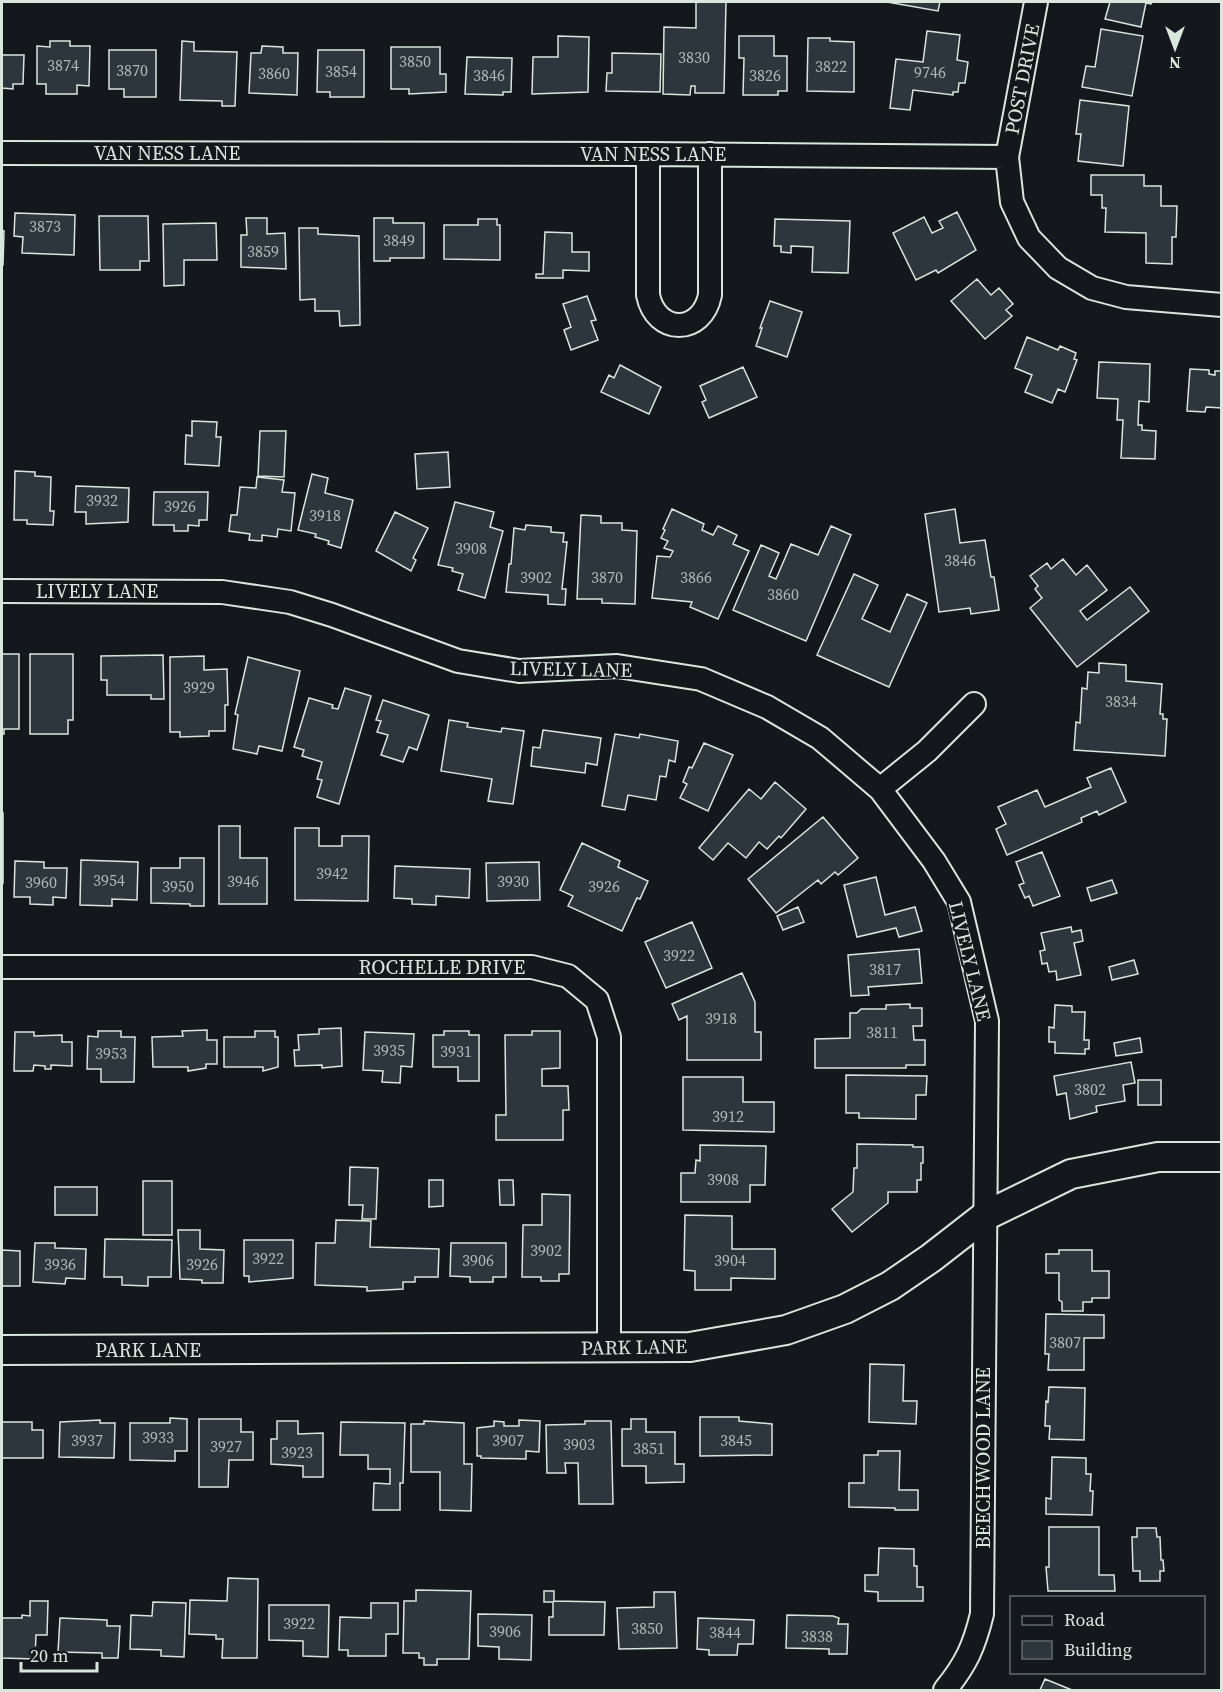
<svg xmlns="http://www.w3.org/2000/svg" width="1223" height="1692" viewBox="0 0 1223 1692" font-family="'Source Serif 4',serif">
	<rect width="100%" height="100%" fill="#14181c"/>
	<!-- building -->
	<path fill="#2c363c" stroke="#d8e6dc" stroke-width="1.5" d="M696,2H726L724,93H695V86H691L690,95L663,94L664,27L696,28Z
		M887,2H940L938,11Z
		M1110,2H1152L1151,4L1146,3L1141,27L1105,19Z
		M1101,29L1143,36L1132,96L1082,87L1086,66L1095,67Z
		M927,31L960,35L957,60L968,62L965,83H959L958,92H953V95L913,90L910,110L890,108L896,59L923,62Z
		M558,36L589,37L588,92L532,94L533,57H558Z
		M739,36H774V56H787V91H778V95H743L744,58H739Z
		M808,38H830V41L854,42V92L807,91Z
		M50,41H70V46H90L89,86L77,85V94H46V84H37V46L50,47Z
		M182,41L194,42V51L237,52L235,106H222V101L180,100Z
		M262,46L283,47V53H298L297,95L249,93L251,53H261Z
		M391,47H440V74H446V92L409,94V89H391Z
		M109,50H156V97H124V89H109Z
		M318,50H364V97H330V92H317Z
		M612,53L661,54L660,92L606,91L607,73H612Z
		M2,55H24L23,84H13V89L2,88Z
		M467,57L512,58L511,92H503V95L465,94Z
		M1080,100L1129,106L1123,166L1078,161L1081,134H1076Z
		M1091,175H1144V186H1161V206H1177L1176,237H1172V264L1146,263V233L1105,232L1106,208H1102V195H1091Z
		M957,212L976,250L938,273L936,270L916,280L893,233L924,217L932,233L943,228L939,221Z
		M15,213L75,215L74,255L22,253L23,237L14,236Z
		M99,216H148L149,261H140V270H100Z
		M246,218H267V234L285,233L286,269L241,267V235H247Z
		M374,218H393V223H424V258H390V261H374Z
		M478,219H497V225H500V260L444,259V225H478Z
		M775,219L850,221L848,273L812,272L813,247L791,246V253L781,252V246H774Z
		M216,223L217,260H184V285L164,286L163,224Z
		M299,228H318V234L359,236L360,325L340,326L339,311H315V299L300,300Z
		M2,230L4,231L3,265H2Z
		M545,232L572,233V252H589V271L563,270V278H536V274H543Z
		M977,279L991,295L999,288L1013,304L1006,310L1012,316L985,339L951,301Z
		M587,296L596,320L591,321L598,340L571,350L564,330L571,327L563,304Z
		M770,301L802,312L787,357L756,346L762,328H760Z
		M1027,337L1058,350L1060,346L1076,353L1074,359L1077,360L1065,392L1058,389L1052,403L1025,392L1032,375L1015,368Z
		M1099,362L1150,364L1149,402L1139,401L1138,425H1142V430L1156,431L1155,459L1121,458L1123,420H1117L1118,399L1097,398Z
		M620,365L661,387L649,414L601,392L609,375L614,378Z
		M743,367L757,397L709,418L702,402L706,400L700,386Z
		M1190,369L1209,370V374L1215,375V371H1222V408L1206,407L1205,412L1187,411Z
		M192,421L217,422L216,437H221L219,466L185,464L186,435L192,436Z
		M260,431H286L284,477L258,476Z
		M448,452L450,487L417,489L415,454Z
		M15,471L35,472V476L51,477L50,511H54L53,525L27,524V520H14Z
		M312,474L328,478L325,493L353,500L341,548L328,544L329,541L315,537L316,534L298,530Z
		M257,477L284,480L282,492L295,493L291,531L278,529L277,537L262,535V541L249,540L250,534L229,531L231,515H237L240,487L256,488Z
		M76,486L129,488L128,522L86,524V512H75Z
		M154,492H208L207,520H199V526L188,525V531H174V525H153Z
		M455,502L494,512L490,527L503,531L485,598L458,590L463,574L452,571L453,568L438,565Z
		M672,509L704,524L702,530L713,535L718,526L737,535L733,544L749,551L718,619L690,607L692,602L652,598L657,556L670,557L673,551L664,548L668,541L661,538L665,530L663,529Z
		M955,509L960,543L985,540L991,577H994L999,610L971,614L970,608L939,612L925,514Z
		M395,512L428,528L413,558L416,560L411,571L376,551Z
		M581,515L601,516V523H622V530L637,531L635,604L602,603V599H577Z
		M526,525L551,527V532L564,533L563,542H567L562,589H566L565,605L548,604V595L506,592L509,564H511L514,528L525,530Z
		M831,526L851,535L806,641L733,610L761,545L779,553L769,576L776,579L791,544L818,555Z
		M1063,559L1076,575L1087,565L1107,590L1080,611L1087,620L1130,587L1149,611L1077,667L1030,608L1042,598L1035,589L1038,586L1030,576L1047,563L1051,569Z
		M854,574L878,585L862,619L890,632L907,594L927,603L889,687L817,655Z
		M2,654H19V729H4V734H2Z
		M30,654H73V720H68V734H30Z
		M163,655L164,699H151V695H107V680H101V656Z
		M204,656V670L227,669L228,705H225V731H209V736L180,737V732H170V657Z
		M248,657L300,671L282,751L259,746L257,754L233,749L238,715L235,714Z
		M1099,663L1126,665V681L1162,684L1160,714H1163V719H1167L1165,756L1074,750L1076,722L1080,723L1082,688L1087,689L1088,672L1099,673Z
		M345,688L371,696L339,804L317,797L322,780L317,779L322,762L302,756L304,750L294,747L309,698L333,705L332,708L338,709Z
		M383,700L429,715L417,750L409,747L403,762L381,755L388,735L377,732L381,721L376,720Z
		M449,720L468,723L467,727L501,732L502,728L524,731L513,804L488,801L492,779L441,771Z
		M543,730L601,738L597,765L586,763L585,773L531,766L533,747L540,748Z
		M615,734L639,738L640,734L678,741L675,762L669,760L666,777L660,776L656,800L628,795L625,810L602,806Z
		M704,743L733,755L708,811L680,798L687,784L683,782L689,767L692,768Z
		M1111,768L1126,802L1099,815L1097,811L1081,818L1082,822L1007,855L996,829L1006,824L998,807L1037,790L1045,807L1091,787L1087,778Z
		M775,782L806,809L781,838L779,836L767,849L759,842L746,858L728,843L713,860L699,848L749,789L761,799Z
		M2,813H3V883H2Z
		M823,817L858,858L838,875L835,872L821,884L818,880L776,913L748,879Z
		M219,826H240V858H267V904H219Z
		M295,828H319V846H342V836H369L368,901L295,900Z
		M582,843L620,861L618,867L648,881L640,899L637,898L622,931L568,906L573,896L560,890Z
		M1042,852L1060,896L1033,906L1029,896L1025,898L1019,885L1024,883L1016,862Z
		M180,858H204V906H190V904L151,903V868H180Z
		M81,860L138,862L137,900L112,899V906L80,905Z
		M15,861L44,862V868H67L66,898L53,897V905L30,904V897H14Z
		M539,862L540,900L487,901L486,863Z
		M395,866L470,869L469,898L436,896V905L412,904V899L394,898Z
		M876,877L885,915L915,907L922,931L899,937L896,928L857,937L844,885Z
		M1112,880L1117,893L1091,901L1087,888Z
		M798,907L804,922L783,930L777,916Z
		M692,922L712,968L666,988L645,942Z
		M1071,927L1072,932L1081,930L1083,941L1074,943L1081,975L1057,980L1056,971L1049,972L1047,963L1042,964L1040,951L1045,950L1041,933Z
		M919,949L922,983L868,987L869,995L851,996L848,955Z
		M1134,960L1138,974L1112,980L1109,967Z
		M742,973L755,1002V1032H761V1060H687V1016L679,1020L672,1004Z
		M910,1004V1008H922V1026H913L914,1040H925V1065H906V1068H815V1039L850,1038V1013H857L861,1009H886V1005Z
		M1055,1005L1072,1006V1012H1085L1084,1040H1089V1049H1085V1054L1055,1053V1042H1049V1027L1054,1028Z
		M341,1028L342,1066L322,1068V1065L295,1066L294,1050H299L298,1035L319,1034V1029Z
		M207,1030V1040H217V1064H206V1068L188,1071V1067H153L152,1037L183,1036L182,1031Z
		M98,1031H121V1037H135L134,1082H101V1069H87L88,1036L98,1037Z
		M255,1031H275V1037H278V1067L263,1071V1067H224V1037H255Z
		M444,1031H469V1035H479V1081H458V1067H433V1035H444Z
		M532,1031H560V1068L542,1069V1086H568L569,1110H563V1140H496V1115H506L505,1035H532Z
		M15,1032H34V1036L62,1035V1042H72V1066L51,1065V1069H45V1066L34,1065L33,1071H14Z
		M365,1032L414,1034L412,1067L401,1066L400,1083L382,1082L383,1071L363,1070Z
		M1140,1038L1142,1052L1116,1056L1114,1043Z
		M1131,1062L1135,1083L1123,1085L1125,1101L1096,1106L1097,1112L1070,1119L1066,1093L1057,1095L1054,1076Z
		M846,1075L927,1076L926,1095H916V1119L859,1118V1113H846Z
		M683,1077H743V1102H774V1132L683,1130Z
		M1138,1080H1161V1105H1138Z
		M857,1144L913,1145V1147H923V1163H921V1180H917V1192H888V1203L852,1232L832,1209L853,1192L854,1168H857Z
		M700,1145L766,1146L765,1185H750V1202H681V1173H695L696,1160L700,1161Z
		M350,1167L378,1168L376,1219H362L363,1205H349Z
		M429,1180H443V1206L429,1207Z
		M499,1180H513L514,1205H500Z
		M143,1181H172V1235H143Z
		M55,1187H97V1215H55Z
		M542,1194L570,1195L569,1274H559V1281H541V1277H522L523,1225H542Z
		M685,1215L732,1216V1249H775V1279L731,1278V1290H695V1271L684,1270Z
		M336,1220L371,1221L370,1247L439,1249L438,1277H415V1282H403V1289L367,1291V1287L315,1285L316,1243H335Z
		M178,1230H200V1249L224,1250L223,1283H202V1280L180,1279Z
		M105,1239L172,1240L171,1277H148V1286L122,1285V1277H104Z
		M244,1240H293V1278L249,1282V1276H244Z
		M35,1243H55V1248L86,1249L85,1279L66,1278L65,1284L33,1282Z
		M451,1243H506V1277H493V1282H470V1277L450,1276Z
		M2,1250L20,1251V1286H2Z
		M1059,1250H1092V1271H1109V1298H1092V1302H1083V1311H1062V1302L1059,1300V1273H1046V1254H1059Z
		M1046,1314L1104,1315V1338H1084V1370H1048L1049,1354H1045Z
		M870,1364L904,1365L903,1401H917L916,1424L869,1422Z
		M1049,1387L1085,1388L1084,1440L1049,1439L1050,1426H1045L1046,1401L1048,1402Z
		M700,1417H739V1421L772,1424V1455L700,1456Z
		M170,1418L187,1419V1451H175V1461L130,1460V1423H170Z
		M199,1419H241V1432H253V1460H229L228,1487H199Z
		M631,1419H646V1432H675V1464H684V1482L646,1483V1466H622V1429H631Z
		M100,1420V1423H115L114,1458L59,1457L60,1422Z
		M519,1420L540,1421L539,1452L526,1451V1459L481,1458V1456H477V1428L494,1426V1421L504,1422V1426H519Z
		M277,1421H298V1434L323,1433V1477H303V1466L271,1464V1439H277Z
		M424,1421L464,1423V1464H472L471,1511L440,1510V1472H411V1424H424Z
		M585,1421H611L613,1504H579L578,1463H565L566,1473H547L546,1425L585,1424Z
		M2,1422H32V1430H43V1458H2Z
		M341,1422L405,1423L403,1483H400V1510H373L374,1483L390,1484V1469H368V1455H340Z
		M878,1451H900L899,1490H918V1510H895V1508L849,1507V1483H864V1455H878Z
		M1052,1457L1086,1458V1474H1091L1090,1491H1093L1092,1515L1046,1514V1498L1051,1499Z
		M1049,1527H1099V1575H1114L1115,1591H1048L1046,1567H1049Z
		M1137,1528H1156L1157,1537H1160L1161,1560H1163L1164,1571H1160V1581H1140V1571H1133L1132,1537H1137Z
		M879,1548L914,1549V1566H917V1587H923V1601H878V1592L865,1591V1575H878Z
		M228,1578L258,1579L257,1658H222L223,1639H216V1635L189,1634L190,1600L227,1601Z
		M416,1590L471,1591L469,1659H437V1665H424V1658H419V1653H403L404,1601H416Z
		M544,1591H554V1601L605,1602L604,1635H549V1617H553V1602H544Z
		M654,1592H675L677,1648L619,1649L617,1608L654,1607Z
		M30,1601H48L47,1635H36L35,1659L2,1658V1618H22V1615L30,1616Z
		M153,1602L186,1603L184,1657L161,1656V1650L130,1649L131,1615L152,1616Z
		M371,1603H398V1634H386V1656H348V1650H339L340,1617L371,1618Z
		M269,1605H329L328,1657L303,1656V1641L269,1640Z
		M478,1614L532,1615L531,1660L499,1659V1647L478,1646Z
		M787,1615L833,1616L839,1618L838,1624H848L847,1654H829V1649L786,1648Z
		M60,1618L107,1620V1626H120L118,1658H102V1653L58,1652Z
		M698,1618L754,1620L753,1644H738L737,1655H709V1650L697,1649Z
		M1045,1679L1072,1690H1040Z"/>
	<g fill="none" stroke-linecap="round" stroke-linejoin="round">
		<defs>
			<path id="minor" d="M1036,2L1007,157L1012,202L1029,238L1058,268L1092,288L1126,297L1222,305
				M2,153L648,154L1007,157
				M648,154V295C656,335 702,335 710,295V154
				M2,591L222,592L290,602L332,615L458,661L519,671L617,666L701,679L767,707L820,738L880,789L934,861L959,902L987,1021L982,1614C974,1647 966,1664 945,1690
				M880,789L927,751L974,704
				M2,967H532L568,976L597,1000L609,1037V1347"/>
			<path id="tertiary" d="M2,1350L690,1347L786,1330L845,1309L890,1286L931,1258L985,1216L1071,1174L1158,1157H1222"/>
		</defs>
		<!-- minor casing -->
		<use href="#minor" stroke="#d8e6dc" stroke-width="26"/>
		<!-- tertiary casing -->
		<use href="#tertiary" stroke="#d8e6dc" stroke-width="32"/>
		<!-- minor -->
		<use href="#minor" stroke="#14181c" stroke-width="22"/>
		<!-- tertiary -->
		<use href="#tertiary" stroke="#14181c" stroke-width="28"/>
	</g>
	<g text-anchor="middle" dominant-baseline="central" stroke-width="4.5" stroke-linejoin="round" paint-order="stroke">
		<!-- number labels -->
		<g font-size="16" fill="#adbab4">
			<text x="694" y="57">3830</text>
			<text x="415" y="61">3850</text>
			<text x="63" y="65">3874</text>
			<text x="831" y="66">3822</text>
			<text x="132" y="70">3870</text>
			<text x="341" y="71">3854</text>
			<text x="930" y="72">9746</text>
			<text x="274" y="73">3860</text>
			<text x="489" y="75">3846</text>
			<text x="765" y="75">3826</text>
			<text x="45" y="226">3873</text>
			<text x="399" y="240">3849</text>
			<text x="263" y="251">3859</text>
			<text x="102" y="500">3932</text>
			<text x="180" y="506">3926</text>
			<text x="325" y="515">3918</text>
			<text x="471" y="548">3908</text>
			<text x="960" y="560">3846</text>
			<text x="536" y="577">3902</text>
			<text x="607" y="577">3870</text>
			<text x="696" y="577">3866</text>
			<text x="783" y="594">3860</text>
			<text x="199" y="687">3929</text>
			<text x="1121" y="701">3834</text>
			<text x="332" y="873">3942</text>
			<text x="109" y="880">3954</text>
			<text x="243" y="881">3946</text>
			<text x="513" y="881">3930</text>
			<text x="41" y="882">3960</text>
			<text x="178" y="886">3950</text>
			<text x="604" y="886">3926</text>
			<text x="679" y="955">3922</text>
			<text x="885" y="969">3817</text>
			<text x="721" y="1018">3918</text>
			<text x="882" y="1032">3811</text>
			<text x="389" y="1050">3935</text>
			<text x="456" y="1051">3931</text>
			<text x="111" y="1053">3953</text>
			<text x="1090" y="1089">3802</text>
			<text x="728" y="1116">3912</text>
			<text x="723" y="1179">3908</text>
			<text x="546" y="1250">3902</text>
			<text x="268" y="1258">3922</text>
			<text x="478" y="1260">3906</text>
			<text x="730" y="1260">3904</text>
			<text x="60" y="1264">3936</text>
			<text x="202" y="1264">3926</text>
			<text x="1065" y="1342">3807</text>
			<text x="158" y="1437">3933</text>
			<text x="87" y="1440">3937</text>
			<text x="508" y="1440">3907</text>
			<text x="736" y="1440">3845</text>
			<text x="579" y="1444">3903</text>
			<text x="226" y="1446">3927</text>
			<text x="649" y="1448">3851</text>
			<text x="297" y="1452">3923</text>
			<text x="299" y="1623">3922</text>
			<text x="647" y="1628">3850</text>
			<text x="505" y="1631">3906</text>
			<text x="725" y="1632">3844</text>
			<text x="817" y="1636">3838</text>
		</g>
		<!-- street labels -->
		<g font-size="20" fill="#d8e6dc" stroke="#14181c">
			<text transform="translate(1022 79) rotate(-79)">POST DRIVE</text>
			<text x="167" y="153">VAN NESS LANE</text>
			<text x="653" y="154">VAN NESS LANE</text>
			<text x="97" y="591">LIVELY LANE</text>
			<text transform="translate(571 669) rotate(1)">LIVELY LANE</text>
			<text transform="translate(970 961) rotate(76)">LIVELY LANE</text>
			<text x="442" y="967">ROCHELLE DRIVE</text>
			<text transform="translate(634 1347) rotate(-1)">PARK LANE</text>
			<text x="148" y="1350">PARK LANE</text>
			<text transform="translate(983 1458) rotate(-90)">BEECHWOOD LANE</text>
		</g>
	</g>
	<!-- border -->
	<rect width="1223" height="1692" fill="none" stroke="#d8e6dc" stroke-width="6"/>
	<!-- legend -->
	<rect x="1010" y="1596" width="195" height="78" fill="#14181c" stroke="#626a69" stroke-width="1.5"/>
	<rect x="1022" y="1616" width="30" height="9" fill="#14181c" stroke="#626a69" stroke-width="1.5"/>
	<text x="1064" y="1626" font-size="18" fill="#d8e6dc">Road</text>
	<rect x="1022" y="1641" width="30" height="18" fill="#2c363c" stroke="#626a69" stroke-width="1.5"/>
	<text x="1064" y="1656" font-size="18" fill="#d8e6dc">Building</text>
	<!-- north arrow -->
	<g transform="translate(1175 48) rotate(180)" stroke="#14181c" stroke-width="4.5" paint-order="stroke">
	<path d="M0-4.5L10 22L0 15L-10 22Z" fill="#d8e6dc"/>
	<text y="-9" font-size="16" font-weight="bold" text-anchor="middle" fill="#d8e6dc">N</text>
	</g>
	<!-- scale -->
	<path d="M21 1662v9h76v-9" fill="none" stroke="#d8e6dc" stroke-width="3"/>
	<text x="30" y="1662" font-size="18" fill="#d8e6dc" stroke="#14181c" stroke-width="4.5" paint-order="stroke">20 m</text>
</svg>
